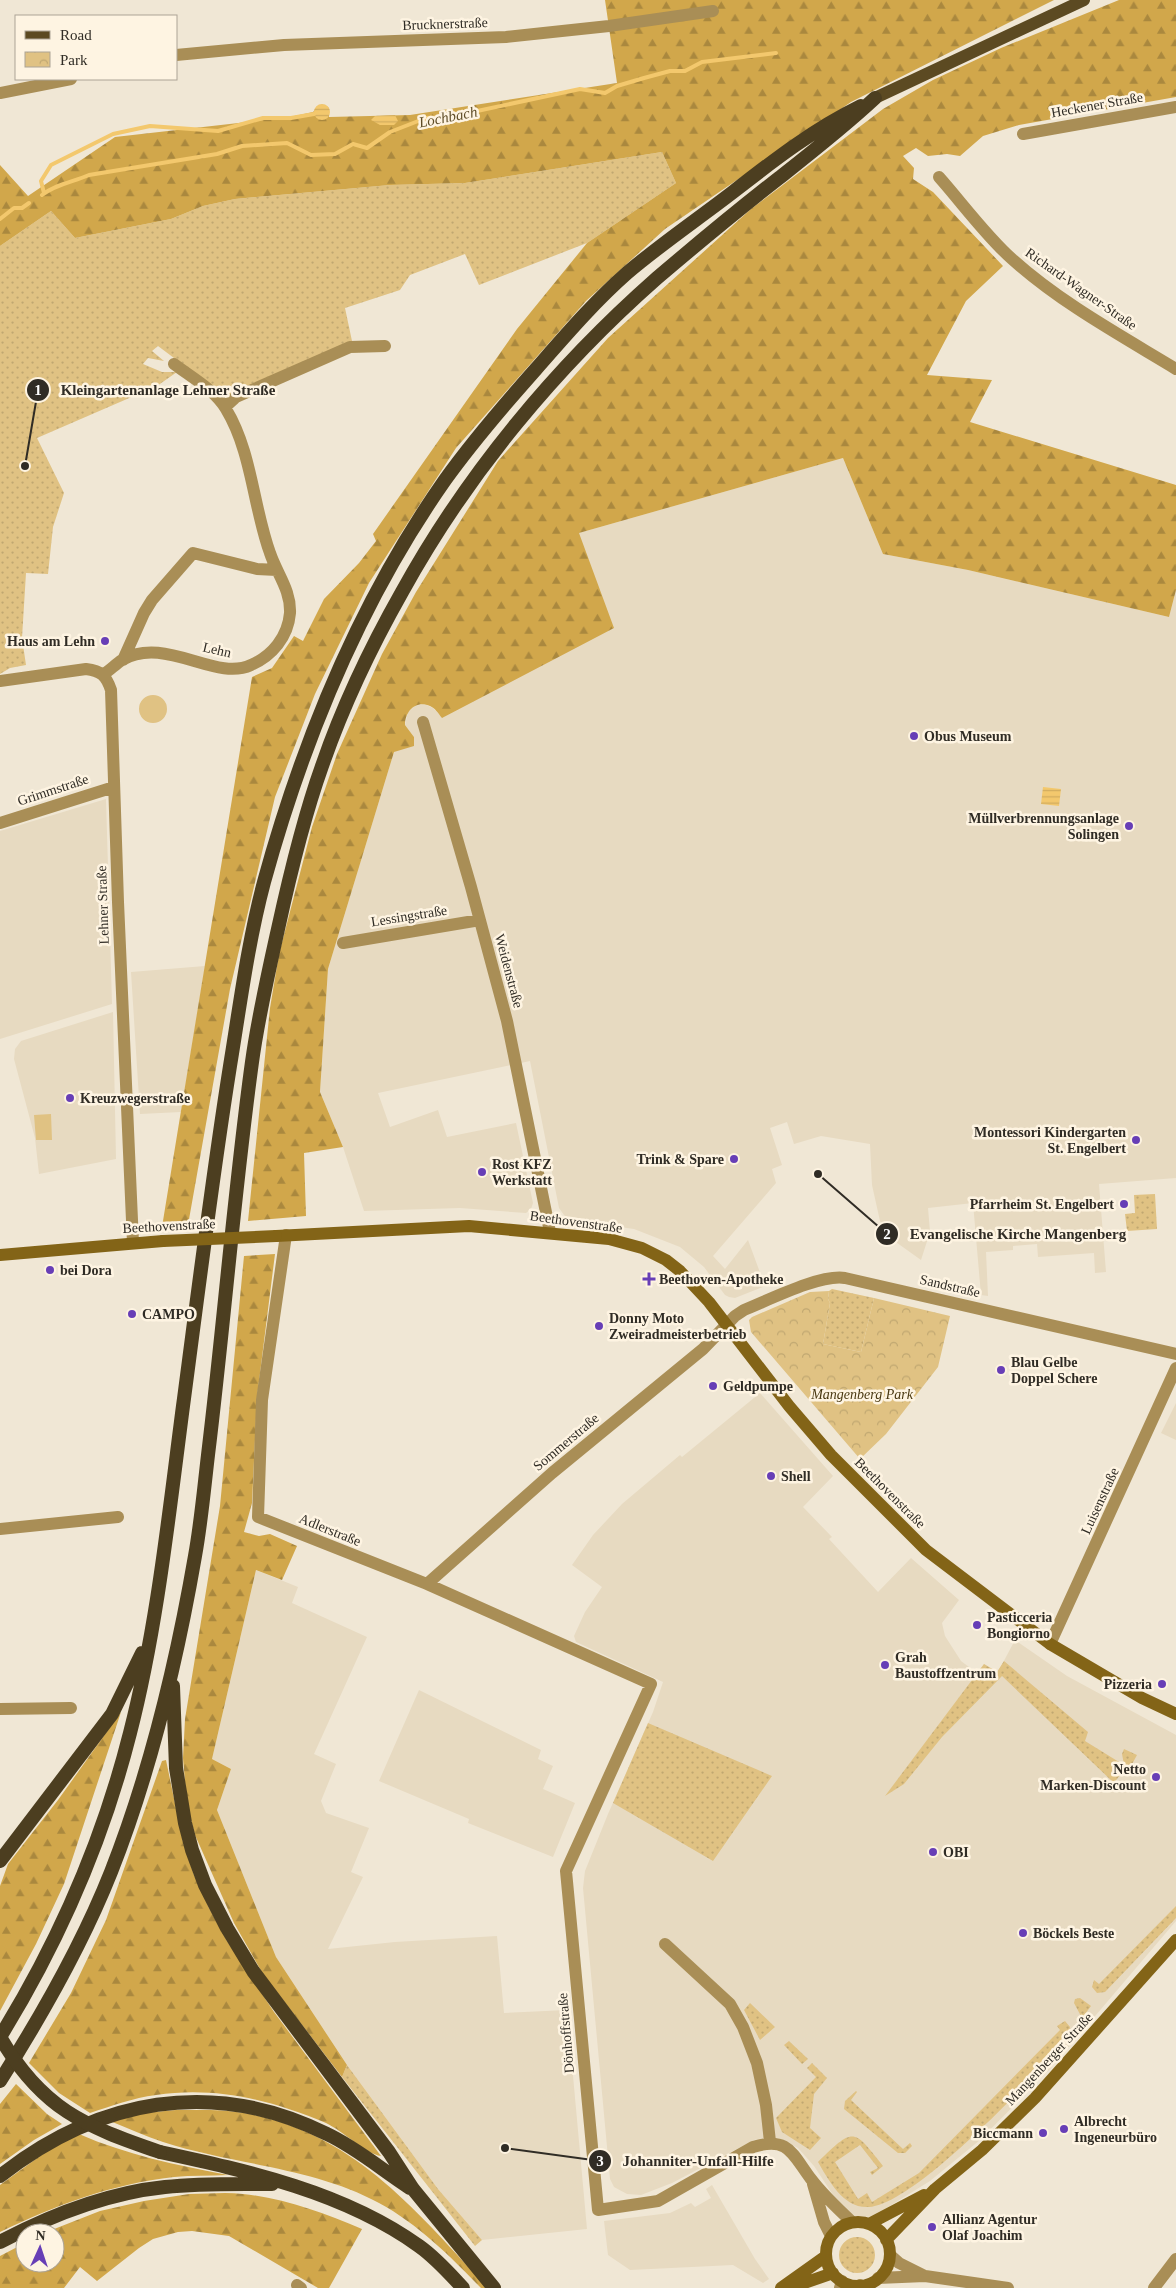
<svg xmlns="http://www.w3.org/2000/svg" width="1176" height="2288" viewBox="0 0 1176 2288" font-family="'Times New Roman',serif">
	<defs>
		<pattern id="grass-dots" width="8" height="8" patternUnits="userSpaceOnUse" patternTransform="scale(1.25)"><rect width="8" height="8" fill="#e0c283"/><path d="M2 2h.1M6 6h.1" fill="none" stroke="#c0a771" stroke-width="1.8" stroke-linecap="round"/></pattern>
		<pattern id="forest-firs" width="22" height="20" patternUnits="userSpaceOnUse" patternTransform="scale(1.25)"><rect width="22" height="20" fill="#d1a74b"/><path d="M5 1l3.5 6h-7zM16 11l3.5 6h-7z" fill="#aa883e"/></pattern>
		<pattern id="park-crowns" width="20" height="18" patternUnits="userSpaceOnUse" patternTransform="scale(1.25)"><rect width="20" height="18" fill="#e0c283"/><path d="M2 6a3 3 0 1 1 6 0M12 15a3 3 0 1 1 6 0" fill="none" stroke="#c0a771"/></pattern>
		<pattern id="water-rules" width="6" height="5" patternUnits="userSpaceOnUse" patternTransform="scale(1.25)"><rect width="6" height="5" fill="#f3c86d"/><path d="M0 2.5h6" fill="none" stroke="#d1ac5e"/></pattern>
	</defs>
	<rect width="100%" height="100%" fill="#f0e7d5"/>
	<!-- built -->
	<path fill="#e7dac1" d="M843,458L883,554L968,570L1169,617L1176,590V1178L1099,1184L1106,1272L1095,1273L1094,1253L1038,1257L1037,1244L1013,1246V1250L986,1252L988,1296L981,1295L973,1203L928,1208L930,1232L921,1260L893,1240L880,1221L872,1185L870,1144L821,1136L794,1144L787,1122L770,1128L782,1165L772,1169L776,1183L713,1256L725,1269L748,1240L765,1286L735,1298L729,1297L725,1295L704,1267L680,1247L634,1229L570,1220L564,1215L559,1208L530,1061L378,1093L390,1127L438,1110L447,1137L516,1123L533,1203L531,1209L526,1213L460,1208L364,1211L343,1147L320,1092L328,969L394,752L414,737L405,725L408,712L415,706L424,704L433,708L442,717L579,533Z
		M106,799L112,1004L0,1039V831Z
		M205,966L181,1112L140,1114L131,972Z
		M113,1012L116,1159L39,1174L35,1138L14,1059L15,1049L21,1041Z
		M760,1393L833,1476L803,1507L832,1537L829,1539L878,1592L911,1558L959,1600L942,1623L945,1636L961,1661L977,1673L984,1664L998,1672L1015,1640L1067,1676L1176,1735V1921L1050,2069L980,2140L930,2181L872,2217L855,2216L839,2204L814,2166L798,2148L778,2138H763L754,2140L672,2183L641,2195L627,2194L614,2187L610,2179L583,1888L585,1871L608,1814L653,1712L663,1682L576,1642L574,1636L585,1612L602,1587L572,1565L593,1535L622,1504L680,1455L682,1457Z
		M1176,1403V1440L1161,1433Z
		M256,1570L298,1587L292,1603L367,1637L314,1754L336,1764L321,1801L326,1813L369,1828L351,1872L363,1877L328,1949L395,1942L497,1936L504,2013L567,2010L587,2229L482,2240L438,2189L347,2065L276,1957L217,1810L231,1769L212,1759Z
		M419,1690L541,1750L538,1759L553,1766L543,1789L575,1803L553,1857L468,1823L469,1819L379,1781Z
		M712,2185L755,2259L769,2279L763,2283L733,2265L630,2270L608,2255L604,2221L670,2213L691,2203L695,2207L711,2198L706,2189Z"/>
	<!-- grass -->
	<path fill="url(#grass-dots)" d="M662,152L676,183L587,243L479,285L465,254L410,275L400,290L345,308L352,341L230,395L222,394L158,346L152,351L164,361L148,358L143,364L162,372H177L157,386L37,438L64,493L53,527L48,574L26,573L22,638L26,665L10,668L0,674V246L51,211L75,238L171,219L203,206L235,199L390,185L465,183Z
		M1155,1194L1157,1229L1127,1231L1125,1214L1135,1213L1134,1195Z
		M832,1289L874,1298L861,1352L823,1344L830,1303L828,1299L829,1291Z
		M1004,1661L1088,1732L1085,1741L1119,1762L1120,1775L1114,1783L1002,1676L942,1737L904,1784L885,1796L984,1664L997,1672Z
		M648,1723L772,1776L713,1861L613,1803Z
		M1124,1749L1137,1755L1126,1775L1122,1754Z
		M1176,1906V1918L1105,1992L1097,1993L1092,1987L1094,1980L1099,1984Z
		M1080,1998L1091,2006L1082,2018L1074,2003L1075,1999Z
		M750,2003L775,2027L760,2040L744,2010Z
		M1065,2021L1070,2027C1069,2032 1068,2037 1065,2041C1060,2050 1051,2057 1045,2064C1014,2097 912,2204 869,2207C844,2209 829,2181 818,2162C854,2127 853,2128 883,2166L872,2175L870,2172L878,2168L860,2145L835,2162L858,2199L867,2193L872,2202L919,2173L1060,2030L1057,2026Z
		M789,2041L808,2059L802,2064L784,2045Z
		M812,2063L827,2078L814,2094L810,2128L821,2138L810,2150L782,2132L776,2118L816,2077L807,2068Z
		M347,2065L438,2189L482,2240L475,2246L342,2077Z
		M856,2091L857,2092L851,2100L903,2149L910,2143L912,2146L905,2153H898L844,2109L845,2101Z
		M839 2255a18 18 0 1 1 36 0a18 18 0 1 1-36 0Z"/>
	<!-- forest -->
	<path fill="url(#forest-firs)" d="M605,0H1054L851,102L665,229L586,301L456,448L369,583L315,694L275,797L230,989L188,1225L162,1227L252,677L272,668L294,636L303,641L324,599L359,563L376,541L373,534L517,329L587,243L676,183L662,152L465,183L390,185L235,199L203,206L171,219L75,238L51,211L0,246V165L28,196L115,137L290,117L313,112L319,105H325L329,108V117L410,115L617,83Z
		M1119,0H1176V97L1019,125L983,136L960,156L947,154L928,156L916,148L903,156L914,168L913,179L933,192L1003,266L966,301L927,375L992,380L970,422L1176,485V590L1169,617L968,570L883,554L843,458L579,533L614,628L442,718C438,713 435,708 430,706C416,700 405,711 405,725L414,737V746L394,752L328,969L320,1092L343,1147L304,1153L306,1216L248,1221L270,1008L279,954L312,827L337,754L382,654L416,592L498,461L608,338L751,209L883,109L933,80L1001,48Z
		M275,1254L257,1397L252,1503L244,1532L259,1536L270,1534L297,1546L282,1580L256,1570L212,1759L231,1769L217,1810L276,1957L347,2065L342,2077L263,1974L234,1923L195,1835L187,1805L183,1758L185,1719L220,1506L244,1256Z
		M121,1712L64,1884L36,1944L0,2011V1886L8,1864L58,1800Z
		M166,1760L183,1842L194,1875L209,1908L227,1941L274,2012L381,2156C366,2154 343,2131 326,2123C271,2100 216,2086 156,2095C133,2098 111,2106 90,2113L59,2093L29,2063L71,1993L106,1920L162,1761Z
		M16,2084L47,2114L62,2124L34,2140L0,2164V2104Z
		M176,2110C199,2110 222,2109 244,2113C354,2132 417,2212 488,2288H481C450,2256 418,2224 379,2203C313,2167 234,2165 163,2142C145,2136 128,2128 110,2121L144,2113Z
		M79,2134C127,2155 176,2165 228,2175C210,2176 192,2175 174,2177C112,2184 56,2205 0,2232V2185L58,2143Z
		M189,2194C207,2194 225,2192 243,2194C284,2198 324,2213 362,2229L329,2288H318L229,2236L192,2231L178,2232L153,2239L139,2248L97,2281L80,2267L64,2288H0V2256L25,2243V2263H55V2233H44L100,2211L144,2201Z"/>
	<!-- park -->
	<path fill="url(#park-crowns)" d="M829,1291L828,1299L830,1303L823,1344L861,1352L874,1298L950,1316L938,1367L886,1434L860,1459L751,1332L749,1320L752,1317L810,1292Z"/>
	<!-- pitch -->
	<path fill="#e0c283" d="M139 709a14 14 0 1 1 28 0a14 14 0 1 1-28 0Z
		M51,1114L52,1140H36L34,1115Z"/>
	<!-- water -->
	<path fill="url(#water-rules)" d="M314 112a8 8 0 1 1 16 0a8 8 0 1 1-16 0Z
		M395,115L398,121L394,125H380L371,120L375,116Z
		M1043,787L1061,789L1059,806L1041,804Z"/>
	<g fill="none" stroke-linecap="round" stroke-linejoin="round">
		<!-- stream -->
		<path stroke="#f3c86d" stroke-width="4" d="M44,193L41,181L51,165L113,134L150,126L218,131L263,118H291L314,114
			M42,195C56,184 73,182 89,175L217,154L242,146L287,143L311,155L335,154L353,144L367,148L390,132L426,118L449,117L580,89L605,93L617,86L644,78L670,71H685L702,62L776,53
			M0,219L14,208H22L29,203"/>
		<!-- minor -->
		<path stroke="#a98e56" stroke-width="12" d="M176,55L284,45L506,37L609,26L713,11
			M0,93L71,79
			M1023,134L1176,107
			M939,177C962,203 987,237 1012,259C1061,303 1120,335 1176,369
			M225,407L236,397L350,347L385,346
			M123,660L144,613L152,600L193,553L257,569L277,570
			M104,674C110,670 116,664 122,660C165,635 215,682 251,665C272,656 288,637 290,613C291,590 277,574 270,553C253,506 252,452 226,409C215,390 191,377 174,364
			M0,681L86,669C101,671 106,675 111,690L118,902L133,1243
			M423,722L471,887L507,1021L550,1232
			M0,823L114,787
			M343,943L480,920
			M286,1235L262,1400L258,1517L427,1584L651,1684L566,1871L598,2210L658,2201L753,2147C789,2136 792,2154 811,2179C823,2195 838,2209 852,2222
			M0,1529L118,1517
			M427,1584L552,1473L703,1349L735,1316L744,1310C769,1300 820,1274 845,1278L1176,1354
			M1050,1644L1176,1368
			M0,1709L71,1708
			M665,1944L730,2004L743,2027L757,2063L766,2105L770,2142
			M813,2184L824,2222L831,2236
			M890,2255L899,2263L925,2276
			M878,2278L925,2276L1008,2288
			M297,2285L301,2288
			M1154,2288L1176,2259"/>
		<!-- tertiary -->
		<path stroke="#a98e56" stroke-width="12" d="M840,2288L842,2281
			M858,2288L860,2285"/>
		<!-- secondary -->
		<path stroke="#836417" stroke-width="12" d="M276,1236L469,1226L609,1239L642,1248L666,1260L680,1271L709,1302L789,1406L831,1455L926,1550L1050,1644L1142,1698L1176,1714
			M0,1255L163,1241
			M826 2254a32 32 0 1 1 64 0a32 32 0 1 1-64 0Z
			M869,2224L924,2195
			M886,2240L935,2189L982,2150L1035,2098L1176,1940
			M781,2288L826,2256
			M790,2288L833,2273"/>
		<!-- primary -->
		<path stroke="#5c4a22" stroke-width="12" d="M875,98L1084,0"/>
		<!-- trunk -->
		<path stroke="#4c3e20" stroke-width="14" d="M173,1686L176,1768L185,1823L192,1850L205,1885L227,1928L253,1971L389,2152L413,2189L494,2288
			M0,1861L112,1714L142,1653
			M0,2037C58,1943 103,1840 130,1733C157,1628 169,1513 183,1406C198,1293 212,1179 230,1066C240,1005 248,942 264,882C303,740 360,601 445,480C473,441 504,405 536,369C565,336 594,302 627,273C661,244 698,219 733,192C774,160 814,129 861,106
			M0,2081C42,2015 82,1945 111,1872C150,1773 177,1660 195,1556C201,1523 204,1489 208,1455C224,1324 234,1193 252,1062C258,1018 268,974 278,929C290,874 303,819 322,766C342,708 372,645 402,592C467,474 556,367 657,278C697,244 738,210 779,178C812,152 844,127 875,98
			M160,2152C248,2171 344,2192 419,2246C436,2258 449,2273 463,2288
			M0,2176C98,2099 212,2077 327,2134C357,2148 382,2170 410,2188
			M0,2242C51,2215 107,2193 165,2187C201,2183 236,2184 272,2184"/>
		<!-- secondary-bridge -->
		<path stroke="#836417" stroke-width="12" d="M163,1241L276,1236"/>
		<!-- trunk-bridge -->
		<path stroke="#4c3e20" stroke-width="14" d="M0,2037C42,2109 84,2126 160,2152"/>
	</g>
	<!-- markers -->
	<g fill="#673eb6" stroke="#fef4e2" stroke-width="2">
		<circle cx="105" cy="641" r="5"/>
		<circle cx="914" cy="736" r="5"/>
		<circle cx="1129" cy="826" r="5"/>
		<circle cx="70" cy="1098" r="5"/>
		<circle cx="1136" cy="1140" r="5"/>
		<circle cx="734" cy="1159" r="5"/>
		<circle cx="482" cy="1172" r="5"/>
		<circle cx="1124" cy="1204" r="5"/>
		<circle cx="50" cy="1270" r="5"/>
		<path d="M646.5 1271.5h5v5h5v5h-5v5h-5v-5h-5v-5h5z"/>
		<circle cx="132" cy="1314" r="5"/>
		<circle cx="599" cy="1326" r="5"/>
		<circle cx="1001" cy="1370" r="5"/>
		<circle cx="713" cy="1386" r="5"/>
		<circle cx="771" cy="1476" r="5"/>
		<circle cx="977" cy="1625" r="5"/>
		<circle cx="885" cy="1665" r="5"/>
		<circle cx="1162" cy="1684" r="5"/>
		<circle cx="1156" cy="1777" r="5"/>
		<circle cx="933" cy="1852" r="5"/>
		<circle cx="1023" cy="1933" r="5"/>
		<circle cx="1064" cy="2129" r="5"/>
		<circle cx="1043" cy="2133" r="5"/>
		<circle cx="932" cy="2227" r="5"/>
	</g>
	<g text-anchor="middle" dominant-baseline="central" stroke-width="5" stroke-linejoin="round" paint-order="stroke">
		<!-- street labels -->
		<g font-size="14" fill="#302c25" stroke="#fef4e2">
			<text transform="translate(445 24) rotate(-2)">Brucknerstraße</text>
			<text transform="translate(1097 105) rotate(-10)">Heckener Straße</text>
			<text transform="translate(1081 289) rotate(35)">Richard-Wagner-Straße</text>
			<text transform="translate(217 650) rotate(13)">Lehn</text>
			<text transform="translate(53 790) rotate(-18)">Grimmstraße</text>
			<text transform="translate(103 905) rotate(-92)">Lehner Straße</text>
			<text transform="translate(409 916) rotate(-9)">Lessingstraße</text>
			<text transform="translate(509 971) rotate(75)">Weidenstraße</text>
			<text transform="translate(576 1222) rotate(8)">Beethovenstraße</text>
			<text transform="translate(169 1226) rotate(-3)">Beethovenstraße</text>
			<text transform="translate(950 1286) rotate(13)">Sandstraße</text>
			<text transform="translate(566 1442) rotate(-40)">Sommerstraße</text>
			<text transform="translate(890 1493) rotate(45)">Beethovenstraße</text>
			<text transform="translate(1100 1501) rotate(-65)">Luisenstraße</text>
			<text transform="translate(330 1530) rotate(22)">Adlerstraße</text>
			<text transform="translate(566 2033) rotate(-95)">Dönhoffstraße</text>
			<text transform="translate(1049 2059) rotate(-47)">Mangenberger Straße</text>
		</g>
		<!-- poi labels -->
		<g font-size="14" font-weight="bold" fill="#302c25" stroke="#fef4e2" text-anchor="start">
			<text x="95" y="641" text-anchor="end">Haus am Lehn</text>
			<text x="924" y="736">Obus Museum</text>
			<text x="1119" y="818" text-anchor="end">Müllverbrennungsanlage<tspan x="1119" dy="16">Solingen</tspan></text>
			<text x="80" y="1098">Kreuzwegerstraße</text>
			<text x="1126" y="1132" text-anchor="end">Montessori Kindergarten<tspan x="1126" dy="16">St. Engelbert</tspan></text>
			<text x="724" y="1159" text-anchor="end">Trink &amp; Spare</text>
			<text x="492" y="1164">Rost KFZ<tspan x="492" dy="16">Werkstatt</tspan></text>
			<text x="1114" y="1204" text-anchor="end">Pfarrheim St. Engelbert</text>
			<text x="60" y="1270">bei Dora</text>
			<text x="659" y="1279">Beethoven-Apotheke</text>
			<text x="142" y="1314">CAMPO</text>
			<text x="609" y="1318">Donny Moto<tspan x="609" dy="16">Zweiradmeisterbetrieb</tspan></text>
			<text x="1011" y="1362">Blau Gelbe<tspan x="1011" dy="16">Doppel Schere</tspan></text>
			<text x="723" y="1386">Geldpumpe</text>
			<text x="781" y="1476">Shell</text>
			<text x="987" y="1617">Pasticceria<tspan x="987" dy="16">Bongiorno</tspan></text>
			<text x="895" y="1657">Grah<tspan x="895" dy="16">Baustoffzentrum</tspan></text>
			<text x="1152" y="1684" text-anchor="end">Pizzeria</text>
			<text x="1146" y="1769" text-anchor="end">Netto<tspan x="1146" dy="16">Marken-Discount</tspan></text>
			<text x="943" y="1852">OBI</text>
			<text x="1033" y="1933">Böckels Beste</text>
			<text x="1074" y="2121">Albrecht<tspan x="1074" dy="16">Ingeneurbüro</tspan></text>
			<text x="1033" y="2133" text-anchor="end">Biccmann</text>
			<text x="942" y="2219">Allianz Agentur<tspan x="942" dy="16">Olaf Joachim</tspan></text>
		</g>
		<!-- park labels -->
		<g font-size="14" font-style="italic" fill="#493811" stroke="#fef4e2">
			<text x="862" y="1394">Mangenberg Park</text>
		</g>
		<!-- water labels -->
		<g font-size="15" font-style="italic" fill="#5e4c26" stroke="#fef4e2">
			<text transform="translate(448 117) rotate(-11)">Lochbach</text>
		</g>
	</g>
	<!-- callouts -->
	<path fill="none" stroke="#302c25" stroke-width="2" d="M25 466L38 390M818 1174L887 1234M505 2148L600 2161"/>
	<g fill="#302c25" stroke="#fef4e2" stroke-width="2">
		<circle cx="25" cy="466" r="5"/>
		<circle cx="818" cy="1174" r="5"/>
		<circle cx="505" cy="2148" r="5"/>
		<circle cx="38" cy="390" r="12"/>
		<circle cx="887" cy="1234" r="12"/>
		<circle cx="600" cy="2161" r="12"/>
	</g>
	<g font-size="15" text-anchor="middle" font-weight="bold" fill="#fff">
		<text x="38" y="395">1</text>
		<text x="887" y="1239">2</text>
		<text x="600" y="2166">3</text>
	</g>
	<g font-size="15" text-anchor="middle" font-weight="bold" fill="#302c25" stroke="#fef4e2" stroke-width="5" stroke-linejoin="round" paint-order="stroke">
		<text x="168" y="395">Kleingartenanlage Lehner Straße</text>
		<text x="1018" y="1239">Evangelische Kirche Mangenberg</text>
		<text x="698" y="2166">Johanniter-Unfall-Hilfe</text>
	</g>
	<!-- legend -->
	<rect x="15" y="15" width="162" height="65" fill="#fef4e2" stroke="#aca496"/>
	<rect x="25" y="31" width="25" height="8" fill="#5c4a22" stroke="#aca496"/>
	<text x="60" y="40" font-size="15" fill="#302c25">Road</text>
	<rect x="25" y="52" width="25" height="15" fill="url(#park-crowns)" stroke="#aca496"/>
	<text x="60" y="65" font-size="15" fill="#302c25">Park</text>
	<!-- north arrow -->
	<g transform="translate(40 2248) rotate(3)"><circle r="24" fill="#fef4e2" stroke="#aca496"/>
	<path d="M0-4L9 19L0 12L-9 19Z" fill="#673eb6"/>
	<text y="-8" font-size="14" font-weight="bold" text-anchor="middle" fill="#302c25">N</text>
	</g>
</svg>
